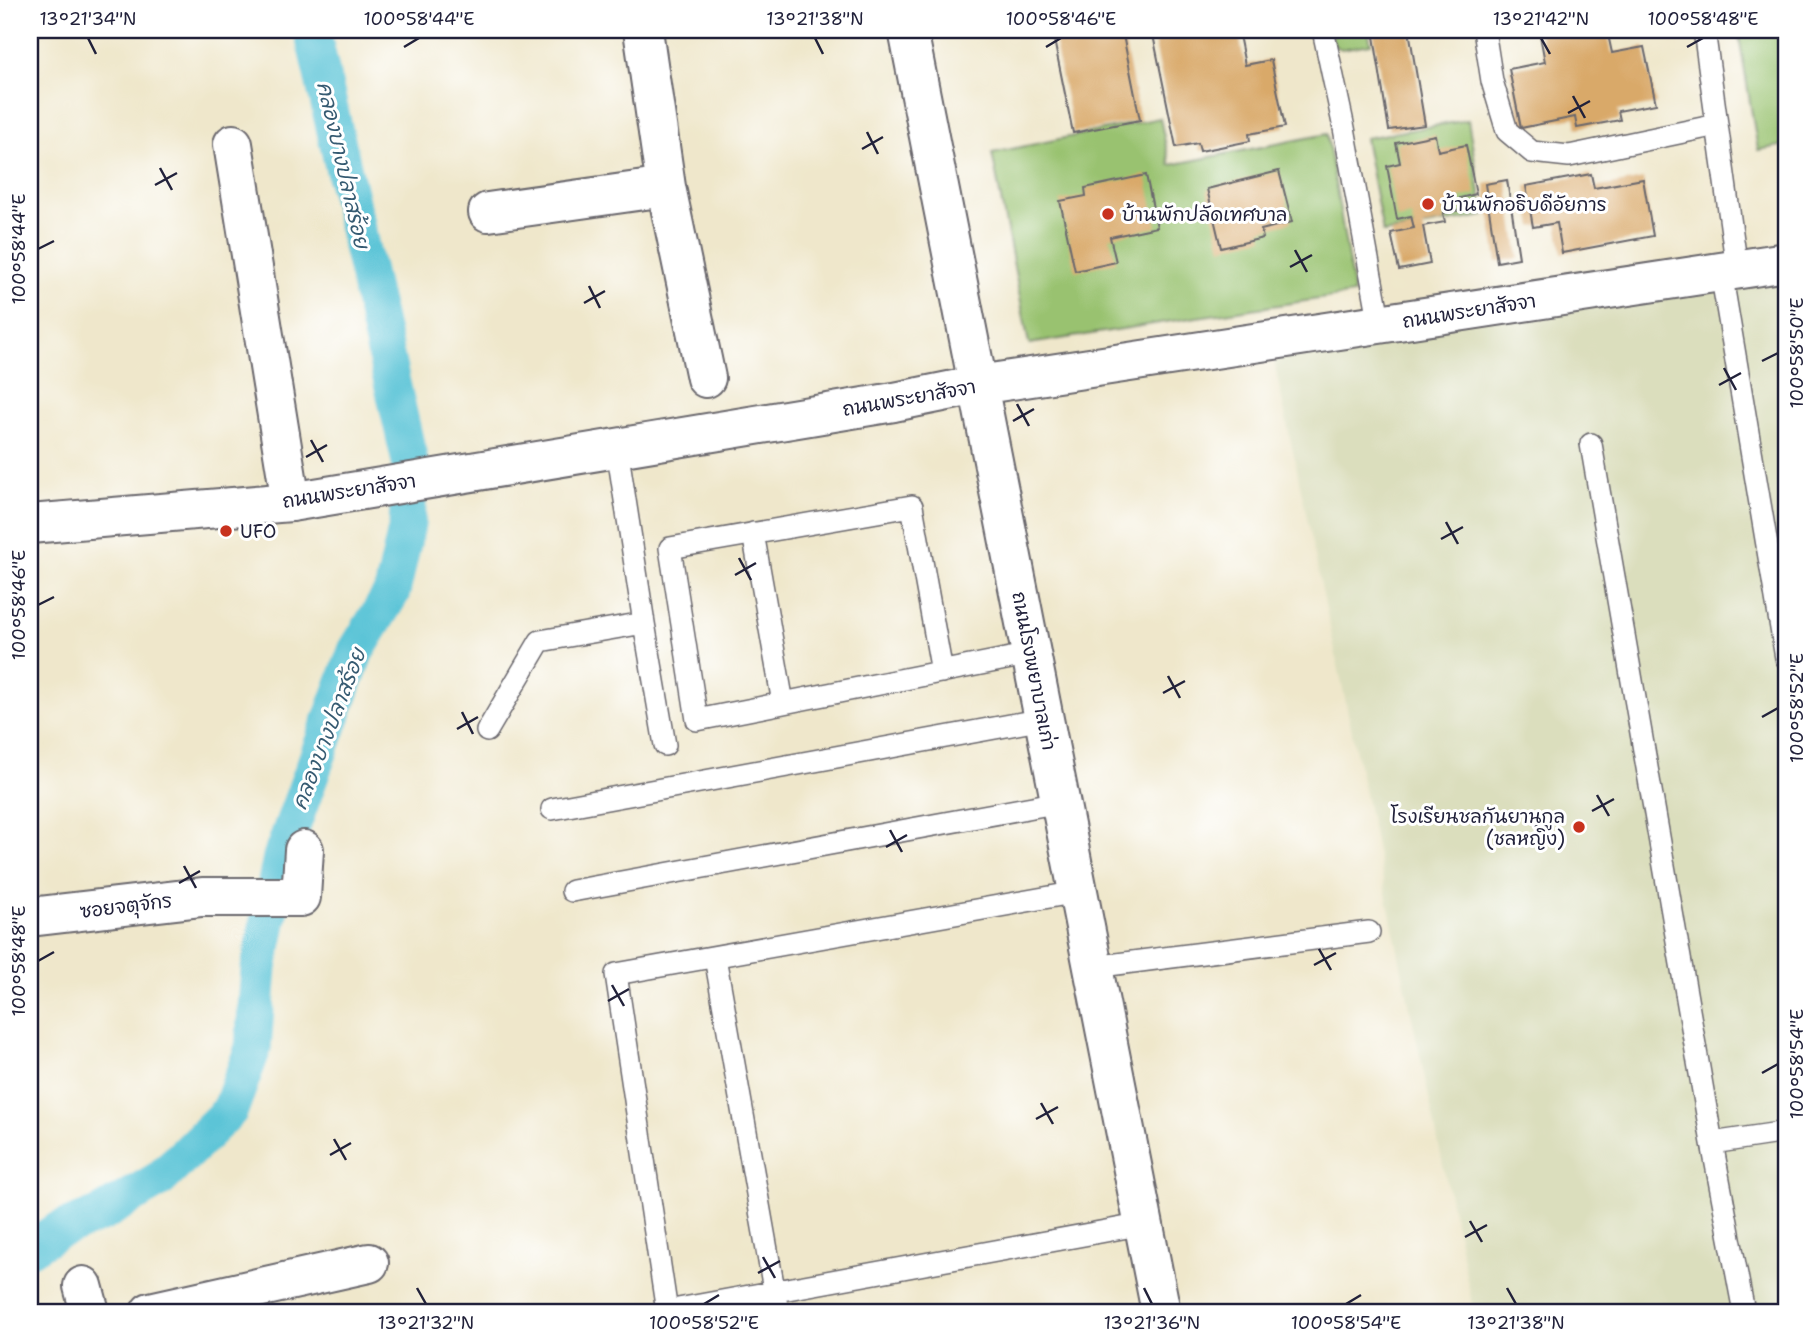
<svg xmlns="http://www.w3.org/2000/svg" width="1816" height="1342" viewBox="0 0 1816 1342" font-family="'Shantell Sans','Playpen Sans Thai',sans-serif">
	<rect width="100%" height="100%" fill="#fff"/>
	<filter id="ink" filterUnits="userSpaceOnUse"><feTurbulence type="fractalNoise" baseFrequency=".0143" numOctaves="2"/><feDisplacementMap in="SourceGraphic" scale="14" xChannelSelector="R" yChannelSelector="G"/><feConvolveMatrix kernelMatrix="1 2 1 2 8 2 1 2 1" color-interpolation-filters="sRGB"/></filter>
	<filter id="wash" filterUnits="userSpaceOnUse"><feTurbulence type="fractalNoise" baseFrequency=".00686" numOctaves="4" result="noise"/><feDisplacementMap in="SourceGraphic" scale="28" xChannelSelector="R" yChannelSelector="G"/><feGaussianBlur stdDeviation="1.57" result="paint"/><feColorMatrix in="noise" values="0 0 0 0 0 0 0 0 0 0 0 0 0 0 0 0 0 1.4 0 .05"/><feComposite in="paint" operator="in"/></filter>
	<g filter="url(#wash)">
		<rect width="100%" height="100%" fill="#efe7cb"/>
		<!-- built -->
		<path fill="#dbdebd" d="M1786,262V1312H1474L1270,342Z"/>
		<!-- green -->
		<path fill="#99c26f" stroke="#5e7255" stroke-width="2" d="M1331,30H1368L1371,44L1341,49L1334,46Z
			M1738,30H1786V145L1758,150Z
			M1160,118L1170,165L1327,134L1354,294L1197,317L1029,344L992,153Z
			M1468,120L1484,216L1383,233L1365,138Z"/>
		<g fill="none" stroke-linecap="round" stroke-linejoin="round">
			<!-- canal -->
			<path stroke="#5bc4d7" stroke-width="37" d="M30,1248L57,1231L101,1214L160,1179L230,1110L253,1048L259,968L281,857L356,651L392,592L407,525L410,462L312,30"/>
		</g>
		<g id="blocks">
			<!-- building -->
			<path fill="#d9a969" d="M1052,30H1122L1140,120L1073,133Z
				M1152,30H1238L1245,65L1271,60L1285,127L1249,134L1250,141L1200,151L1198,143L1176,147Z
				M1373,30H1409L1425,125L1389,130Z
				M1539,30H1607L1612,53L1644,47L1656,104L1618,111L1620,120L1577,128L1575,117L1521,128L1509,69L1545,62Z
				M1435,135L1438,151L1466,145L1476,194L1460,198L1462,210L1443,213L1445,222L1423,226L1430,264L1399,270L1391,233L1414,228L1411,216L1397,219L1387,166L1400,163L1396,143Z
				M1279,171L1292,222L1261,230L1263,238L1221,248L1207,189Z
				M1591,174L1594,188L1643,179L1653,236L1562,253L1557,223L1533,227L1526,186Z
				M1146,175L1157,227L1110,237L1116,262L1075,271L1060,201L1086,196L1085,188Z
				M1507,180L1519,258L1497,262L1485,184Z"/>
		</g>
	</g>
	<g filter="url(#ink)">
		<use href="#blocks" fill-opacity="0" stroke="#6a676d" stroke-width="2"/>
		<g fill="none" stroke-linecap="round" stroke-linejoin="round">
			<defs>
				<path id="lane" d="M1323,30L1344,128L1380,325
					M1484,30L1492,81L1507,131L1532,152L1569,156L1717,125
					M1704,30L1737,269
					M1721,272L1786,658
					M1591,444L1712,1143L1744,1312
					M617,448L644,623L665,745
					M753,533L783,703
					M942,672L912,506L670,548L697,720L1031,654
					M487,731L540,641L644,623
					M552,809L1044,719
					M572,891L1060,802
					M715,957L778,1312
					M1093,967L1369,932
					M1712,1143L1786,1132
					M667,1311L1144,1224
					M667,1312L616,974L1078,892"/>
				<path id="street" d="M643,30L666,187L706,378
					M233,144L291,502
					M488,212L666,187
					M30,917L202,897H301L304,850
					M83,1286L90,1312
					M150,1312L369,1263"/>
				<path id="secondary" d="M908,30L1161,1312
					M30,524L291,502L894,402L978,385L1786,262"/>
			</defs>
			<!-- lane casing -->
			<use href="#lane" stroke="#6a676d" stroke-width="24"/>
			<!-- street casing -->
			<use href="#street" stroke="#6a676d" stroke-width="42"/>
			<!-- secondary casing -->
			<use href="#secondary" stroke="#6a676d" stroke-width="42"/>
			<!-- lane -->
			<use href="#lane" stroke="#fff" stroke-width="21"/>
			<!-- street -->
			<use href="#street" stroke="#fff" stroke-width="38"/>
			<!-- secondary -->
			<use href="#secondary" stroke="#fff" stroke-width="38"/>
		</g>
	</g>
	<!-- ticks -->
	<path fill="none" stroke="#22223b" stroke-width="2.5" d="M88,38L96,54M815,38L823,54M1541,38L1550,54M404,47L419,38M1046,47L1061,38M1687,47L1703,38M1573,96L1585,118M1568,113L1590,101M867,132L878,154M862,149L883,137M160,168L172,190M155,185L177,173M38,249L54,241M1295,250L1307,272M1290,267L1312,255M589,286L600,308M584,303L605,291M1762,361L1778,353M1724,368L1736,390M1719,385L1741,373M1017,404L1029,426M1013,421L1034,409M311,440L323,462M306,457L327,445M1446,522L1458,544M1441,539L1463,527M739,558L751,580M735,575L756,563M38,605L54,597M1168,676L1180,698M1163,693L1185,681M462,712L473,734M1762,717L1778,708M457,729L478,717M1597,795L1609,816M1592,811L1614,799M890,830L902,852M886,847L907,835M184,866L196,888M179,883L200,871M1319,949L1331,970M38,961L54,952M1314,965L1336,953M612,985L624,1006M608,1001L629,989M1762,1073L1778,1064M1041,1103L1053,1124M1036,1119L1058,1107M334,1139L346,1160M330,1155L351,1143M1470,1221L1482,1242M1465,1237L1487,1225M763,1257L775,1278M758,1273L780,1261M417,1288L426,1304M1144,1288L1152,1304M1507,1288L1516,1304M704,1304L719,1295M1346,1304L1361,1295"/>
	<!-- markers -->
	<g fill="#c8321e" stroke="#fff" stroke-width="2.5">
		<circle cx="1428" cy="204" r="7"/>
		<circle cx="1108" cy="214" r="7"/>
		<circle cx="226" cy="531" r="7"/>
		<circle cx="1579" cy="827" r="7"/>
	</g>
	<g text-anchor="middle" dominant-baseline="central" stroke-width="6" stroke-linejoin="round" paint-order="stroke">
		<!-- poi labels -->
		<g font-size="19" fill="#22223b" stroke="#fff" text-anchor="start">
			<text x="1442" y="204">บ้านพักอธิบดีอัยการ</text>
			<text x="1122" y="214">บ้านพักปลัดเทศบาล</text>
			<text x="240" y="531">UFO</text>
			<text x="1565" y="816" text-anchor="end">โรงเรียนชลกันยานุกูล<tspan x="1565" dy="22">(ชลหญิง)</tspan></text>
		</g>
		<!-- street labels -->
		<g font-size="19" fill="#22223b" stroke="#fff">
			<text transform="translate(1469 311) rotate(-9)">ถนนพระยาสัจจา</text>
			<text transform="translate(909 398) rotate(-10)">ถนนพระยาสัจจา</text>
			<text transform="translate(349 491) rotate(-9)">ถนนพระยาสัจจา</text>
			<text transform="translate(1034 671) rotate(79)">ถนนโรงพยาบาลเก่า</text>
			<text transform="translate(126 906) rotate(-7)">ซอยจตุจักร</text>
		</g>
		<!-- water labels -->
		<g font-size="21" font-style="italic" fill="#365b72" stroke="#fff">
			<text transform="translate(343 165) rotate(77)">คลองบางปลาสร้อย</text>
			<text transform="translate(329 729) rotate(-69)">คลองบางปลาสร้อย</text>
		</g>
	</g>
	<!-- margin -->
	<rect width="1816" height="1342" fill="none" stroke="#fff" stroke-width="77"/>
	<rect x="38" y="38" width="1740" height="1266" fill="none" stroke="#22223b" stroke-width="2.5"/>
	<g font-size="18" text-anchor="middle" fill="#22223b">
		<text x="88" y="25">13°21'34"N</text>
		<text x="419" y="25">100°58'44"E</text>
		<text x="815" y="25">13°21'38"N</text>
		<text x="1061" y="25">100°58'46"E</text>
		<text x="1541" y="25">13°21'42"N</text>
		<text x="1703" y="25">100°58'48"E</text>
		<text transform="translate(19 249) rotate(-90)" y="6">100°58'44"E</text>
		<text transform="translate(1797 353) rotate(-90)" y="6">100°58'50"E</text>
		<text transform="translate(19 605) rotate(-90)" y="6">100°58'46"E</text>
		<text transform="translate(1797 708) rotate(-90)" y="6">100°58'52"E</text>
		<text transform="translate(19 961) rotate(-90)" y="6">100°58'48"E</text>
		<text transform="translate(1797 1064) rotate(-90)" y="6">100°58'54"E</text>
		<text x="426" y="1329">13°21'32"N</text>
		<text x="704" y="1329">100°58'52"E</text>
		<text x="1152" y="1329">13°21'36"N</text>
		<text x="1346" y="1329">100°58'54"E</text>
		<text x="1516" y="1329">13°21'38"N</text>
	</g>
</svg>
